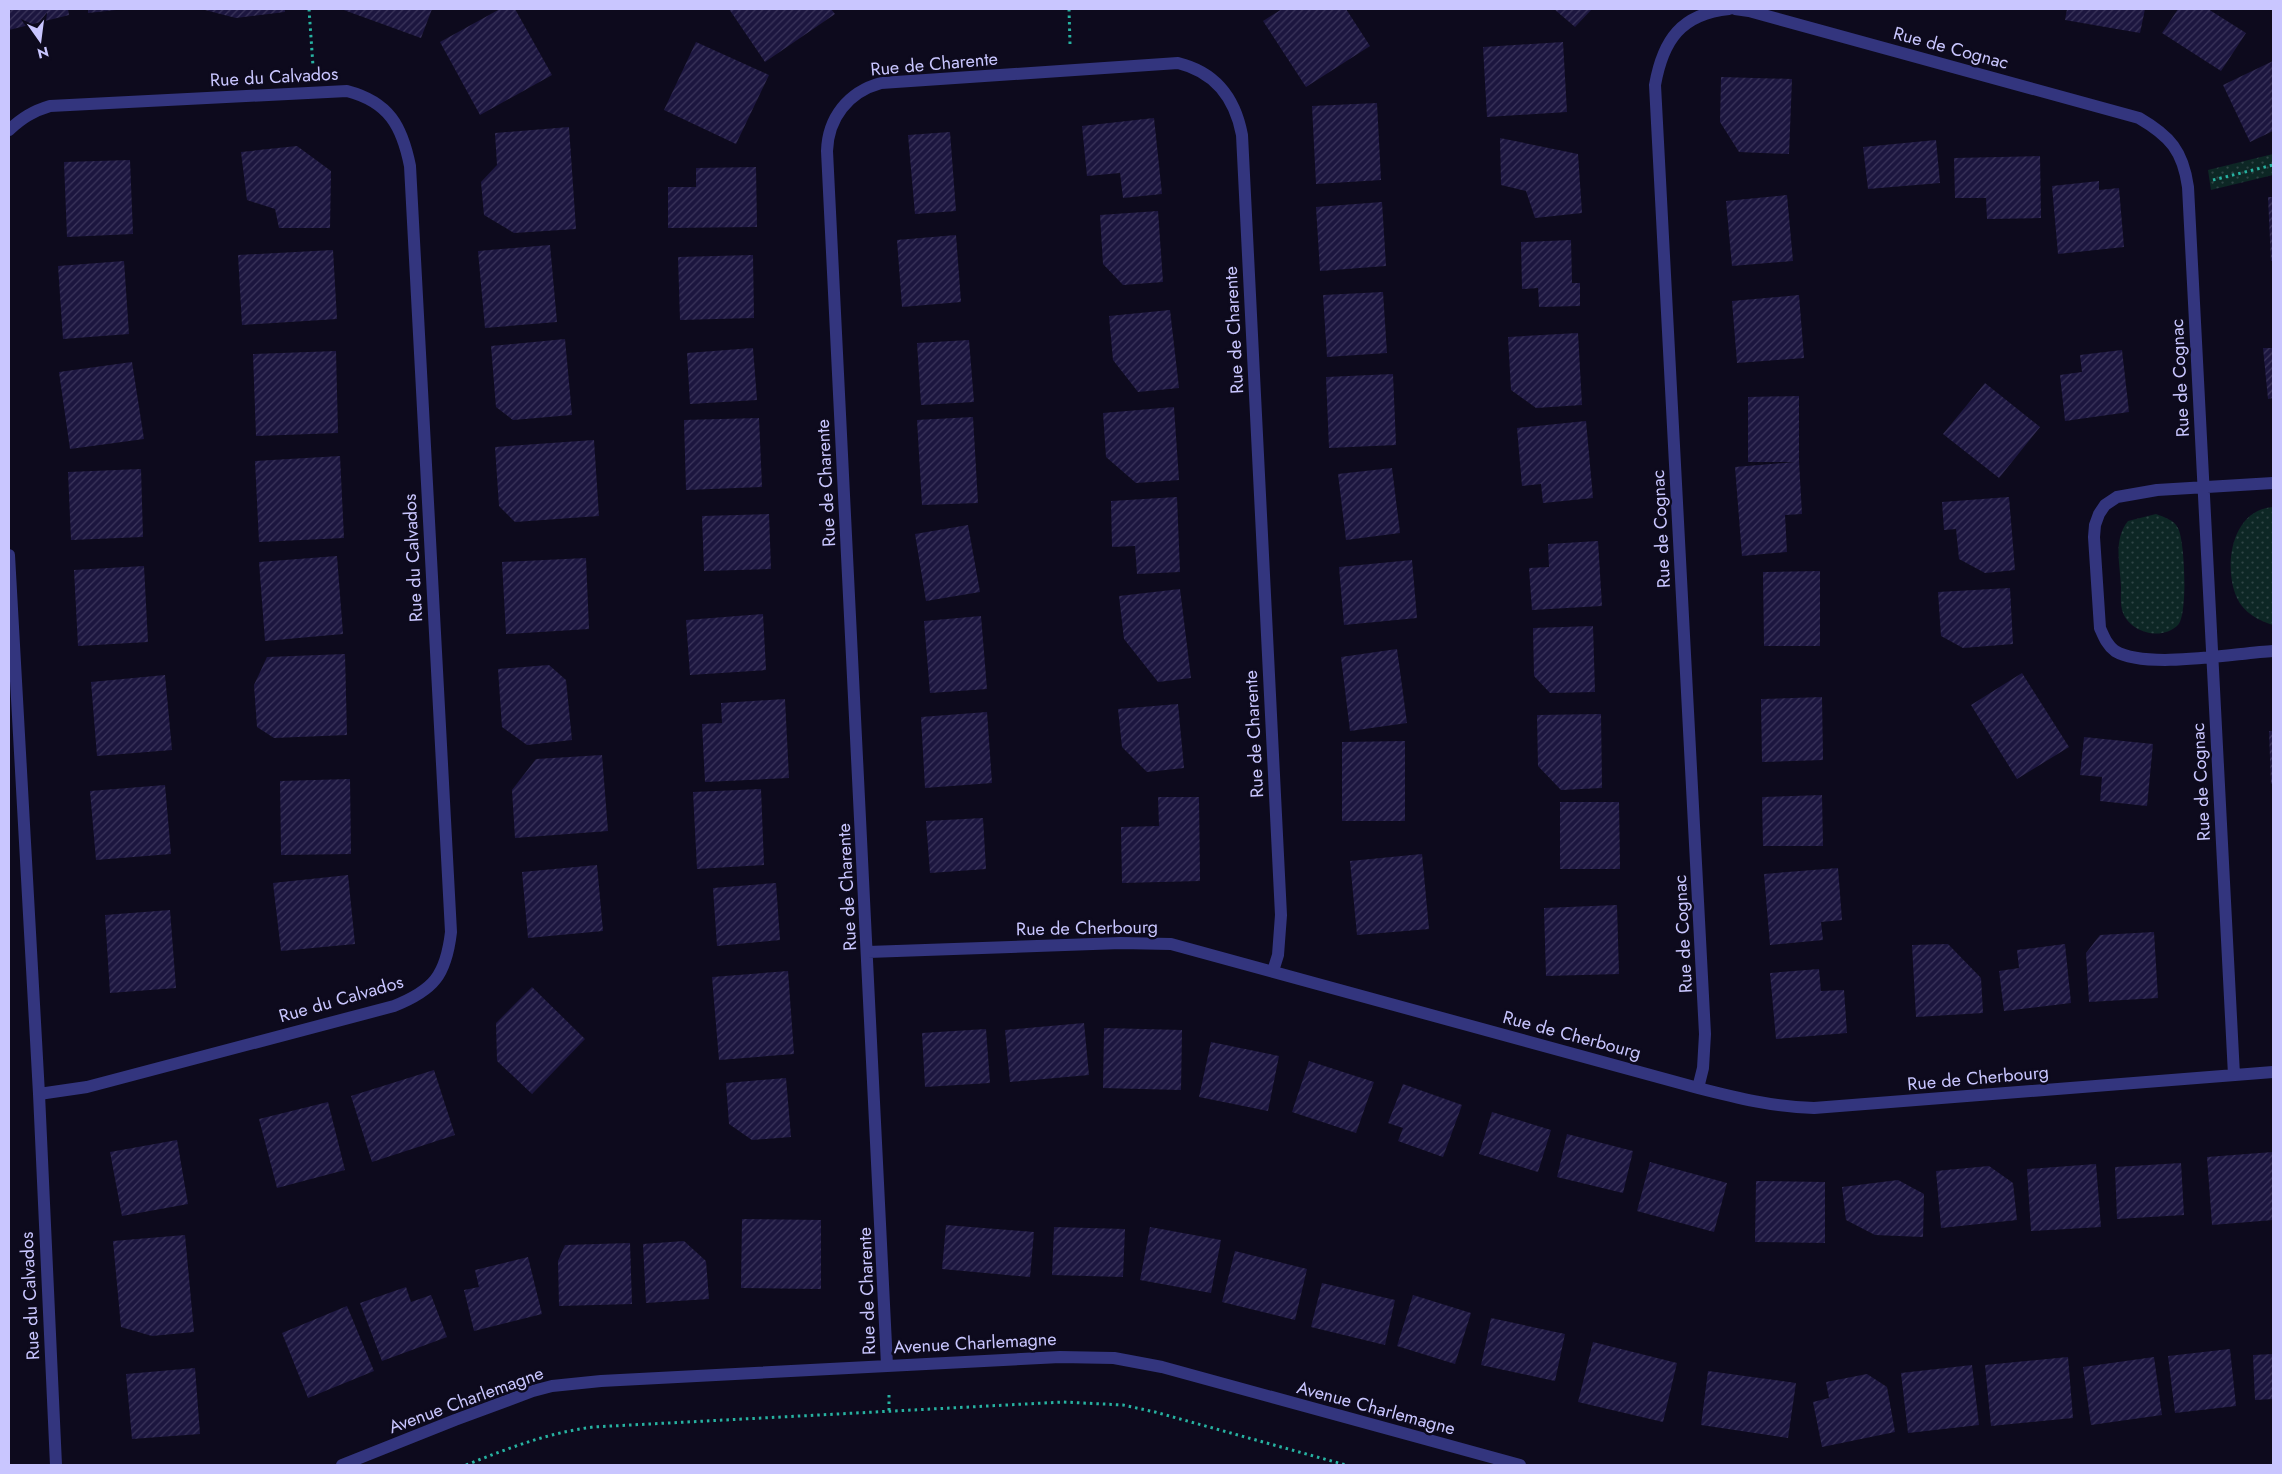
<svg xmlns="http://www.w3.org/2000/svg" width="2282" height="1474" viewBox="0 0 2282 1474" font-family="Jost,sans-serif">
	<defs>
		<pattern id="grass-dots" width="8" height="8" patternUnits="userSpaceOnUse" patternTransform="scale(1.25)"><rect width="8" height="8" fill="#0d2725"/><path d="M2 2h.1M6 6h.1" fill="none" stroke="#2f4546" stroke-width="1.8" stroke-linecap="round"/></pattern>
		<pattern id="building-hatch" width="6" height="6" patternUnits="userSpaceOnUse" patternTransform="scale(1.25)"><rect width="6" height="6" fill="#1c163f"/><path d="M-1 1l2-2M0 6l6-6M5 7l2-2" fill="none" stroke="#3c365c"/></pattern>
	</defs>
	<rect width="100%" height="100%" fill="#0d0a1d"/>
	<!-- grass -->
	<path fill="url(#grass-dots)" d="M2273,154V175L2211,190L2208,170Z
		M2273,507V625C2259,621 2243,612 2237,598C2223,567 2231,510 2273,507Z
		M2156,514C2164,517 2174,520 2178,528C2185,541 2188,615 2178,625C2162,641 2131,633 2123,613C2120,606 2121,595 2121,587C2120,563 2113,540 2128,521Z"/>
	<!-- building -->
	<path fill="url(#building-hatch)" d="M9,9H68L69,15L9,30Z
		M88,9H116V10L88,13Z
		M201,9H285V12L236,18Z
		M341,9H432L421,38Z
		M500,9H515L552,75L480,115L440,42Z
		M729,9H831L835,14L765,62Z
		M1282,9H1346L1370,46L1306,87L1263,21Z
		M1554,9H1592L1575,27Z
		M2067,9H2145L2140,33L2065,20Z
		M2178,9H2208L2246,33L2221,71L2162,33Z
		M696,42L769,75L736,144L664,110Z
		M1563,42L1567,112L1487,117L1483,47Z
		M2273,61V131L2250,142L2223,85Z
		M1721,77L1792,79L1789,154L1739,152L1720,122Z
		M1377,103L1381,180L1316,184L1312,106Z
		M1154,118L1162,194L1123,198L1120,173L1087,176L1082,126Z
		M569,127L576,229L514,233L484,215L481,182L497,165L495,133Z
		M950,132L956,211L915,214L908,135Z
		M1500,138L1578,154L1582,213L1535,218L1526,191L1501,185Z
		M1936,140L1940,183L1868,189L1863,147Z
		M297,146L331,171L330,228H279L275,209L247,200L241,152Z
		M2040,156L2041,218L1987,219L1986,198H1955L1954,158Z
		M130,160L133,234L67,237L64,162Z
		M756,167L757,227L668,228V187H696V168Z
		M2099,181V190L2119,188L2124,247L2058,254L2052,186Z
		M1787,195L1793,261L1732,266L1726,201Z
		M2268,197H2273V261H2271Z
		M1382,202L1386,266L1320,271L1316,207Z
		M1158,211L1163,282L1123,285L1103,264L1100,215Z
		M956,235L961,302L902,307L897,240Z
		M1571,240L1572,283H1580V306L1539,307L1538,288L1522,289L1521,242Z
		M550,245L557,322L485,328L478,251Z
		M333,250L337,319L242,325L238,255Z
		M753,255L754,318L680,320L678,257Z
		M124,261L129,334L63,339L58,266Z
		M1383,292L1387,353L1327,357L1323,295Z
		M1799,295L1804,358L1737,363L1732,301Z
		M1170,310L1179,388L1138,392L1113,360L1109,316Z
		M1578,333L1582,405L1536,408L1511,390L1508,337Z
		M565,339L572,415L513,420L496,407L491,346Z
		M969,340L974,402L921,405L917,343Z
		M753,348L757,400L690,404L687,353Z
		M2263,348H2273V398L2268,399Z
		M2122,350L2129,412L2065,421L2060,375L2082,372L2080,355Z
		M336,351L338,433L256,436L253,354Z
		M132,362L144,439L70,449L59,372Z
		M1393,374L1396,445L1329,448L1326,377Z
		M1985,383L2040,427L1999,478L1943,434Z
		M1799,396V462L1802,514L1785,515L1787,552L1742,556L1735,467L1795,462H1748V397Z
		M1174,407L1179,480L1136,483L1106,457L1103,413Z
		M973,417L978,503L922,505L917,420Z
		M759,418L762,487L686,490L684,420Z
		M1586,421L1593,498L1543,503L1541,484L1522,486L1517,428Z
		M594,440L599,516L515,522L499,506L495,447Z
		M340,456L344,538L259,542L255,461Z
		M1392,468L1400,533L1346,540L1338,474Z
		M141,469L143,537L71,540L68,472Z
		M1177,497L1180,572L1137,574L1135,546L1112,547L1111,501Z
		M2009,497L2015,570L1985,573L1959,559L1956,529L1944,530L1942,502Z
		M769,514L771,569L704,571L702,516Z
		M968,525L980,592L926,601L915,534Z
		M1598,541L1602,606L1532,610L1529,568L1549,567L1548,544Z
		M337,556L343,634L265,641L259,562Z
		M586,558L589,629L506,634L502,562Z
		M1412,560L1417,618L1344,625L1339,567Z
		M144,566L148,642L78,646L74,570Z
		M1820,571V646H1764L1763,572Z
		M2010,588L2013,644L1963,648L1941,636L1938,592Z
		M1180,589L1191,678L1158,682L1124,639L1119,596Z
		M763,614L766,670L690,675L686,620Z
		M981,616L987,689L930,693L924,621Z
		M1593,626L1595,692L1550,693L1534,676L1533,628Z
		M1397,649L1407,723L1350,731L1341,657Z
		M345,654L347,735L274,738L257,727L254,685L267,657Z
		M549,665L566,680L572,740L527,745L502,727L498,669Z
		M2022,673L2069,747L2017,779L1971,705Z
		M165,675L172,750L97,756L91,682Z
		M1822,697L1823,760L1762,762L1761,699Z
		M785,699L789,778L705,782L702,724L722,723L721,703Z
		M1178,704L1184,768L1147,772L1122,747L1118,709Z
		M987,712L992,783L925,788L921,717Z
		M1601,714L1602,788L1561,790L1538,766L1537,715Z
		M2269,731H2273V783L2271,784Z
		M2084,737L2153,744L2147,806L2100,801L2102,777L2080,775Z
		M1405,741V821H1342V742Z
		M602,755L608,831L515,838L512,790L536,759Z
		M350,779L351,854L281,855L280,781Z
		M165,785L171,854L96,860L90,791Z
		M761,789L764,865L697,869L693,792Z
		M1822,795L1823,846H1763L1762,797Z
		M1158,797H1199L1200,881L1122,883L1121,827L1159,826Z
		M1560,802H1619L1620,869H1560Z
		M983,818L986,869L930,873L926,821Z
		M1422,854L1429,929L1357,935L1350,861Z
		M597,865L603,931L528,938L522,872Z
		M1838,868L1842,920L1821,922L1823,940L1770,945L1764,874Z
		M348,875L355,944L281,951L273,883Z
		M776,883L780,940L717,946L713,888Z
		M1617,905L1619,974L1546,976L1544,908Z
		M170,910L176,988L110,993L105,915Z
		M2154,932L2158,998L2089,1002L2086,953L2100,935Z
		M1948,944L1981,978L1983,1013L1916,1017L1912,945Z
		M2065,944L2071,1003L2004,1011L1999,971L2019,968L2017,950Z
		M1819,969L1821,991L1844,990L1847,1033L1776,1039L1770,973Z
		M788,971L794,1054L719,1060L712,977Z
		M532,987L585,1039L532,1094L497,1061L496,1023Z
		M1084,1023L1089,1075L1010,1082L1005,1030Z
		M1104,1028L1182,1030L1181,1090L1103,1088Z
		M986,1029L990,1083L925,1087L922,1033Z
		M1211,1042L1279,1056L1268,1111L1199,1097Z
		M1309,1061L1374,1082L1356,1133L1292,1112Z
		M434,1070L455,1135L372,1162L351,1096Z
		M786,1078L791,1137L752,1140L729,1124L726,1083Z
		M1403,1084L1462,1105L1443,1157L1398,1141L1403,1128L1388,1123Z
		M328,1102L345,1170L277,1188L259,1119Z
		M1492,1112L1551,1130L1538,1172L1479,1154Z
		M1567,1134L1633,1151L1623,1193L1557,1177Z
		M177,1140L188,1204L122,1216L110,1152Z
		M2273,1152V1220L2212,1225L2207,1157Z
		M1650,1162L1727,1183L1714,1232L1637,1211Z
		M2181,1163L2184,1215L2117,1219L2115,1167Z
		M2096,1164L2101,1227L2031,1231L2027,1169Z
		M1989,1166L2013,1183L2017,1220L1941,1228L1936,1171Z
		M1898,1180L1924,1194L1923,1237L1875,1235L1846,1220L1842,1187Z
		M1756,1181L1825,1182V1243L1755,1242Z
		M742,1219L821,1220V1289L741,1288Z
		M946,1225L1034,1232L1030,1277L942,1269Z
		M1054,1227L1125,1229L1123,1277L1052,1275Z
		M1150,1227L1221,1240L1211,1293L1140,1280Z
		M185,1235L194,1332L152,1336L121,1327L113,1241Z
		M684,1241L706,1261L709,1299L646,1303L643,1244Z
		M630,1243L632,1304L559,1306L558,1261L565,1245Z
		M1235,1251L1307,1269L1295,1320L1222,1302Z
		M528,1257L542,1314L474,1331L464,1290L479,1287L475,1270Z
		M1322,1283L1395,1300L1385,1345L1311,1327Z
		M406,1287L411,1302L431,1295L447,1337L382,1361L360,1303Z
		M1413,1295L1471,1313L1455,1364L1397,1346Z
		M347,1306L374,1371L308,1398L282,1333Z
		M1491,1318L1565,1334L1555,1381L1481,1365Z
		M1593,1342L1677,1363L1663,1422L1578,1402Z
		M2230,1349L2236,1406L2175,1413L2168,1356Z
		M2273,1354V1399L2255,1400L2253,1355Z
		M2068,1357L2073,1418L1991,1426L1985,1365Z
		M2154,1357L2162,1415L2091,1425L2083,1367Z
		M1972,1365L1979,1425L1908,1433L1901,1373Z
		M195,1368L200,1434L132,1439L126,1374Z
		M1708,1371L1796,1383L1788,1438L1701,1425Z
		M1867,1374L1887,1387L1895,1432L1822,1447L1813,1402L1829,1398L1826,1382Z"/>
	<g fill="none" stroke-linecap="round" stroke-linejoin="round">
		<!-- path -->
		<path stroke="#27b2a1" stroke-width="3" stroke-dasharray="2.5 4" stroke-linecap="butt" d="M309,9L313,66
			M1069,9L1070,44
			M2213,180L2273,165
			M889,1395V1411
			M466,1465C509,1448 547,1433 593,1427L1063,1402L1123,1405L1155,1412L1346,1465"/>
		<!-- street -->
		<path stroke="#33357e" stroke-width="12" d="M1735,9L1749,11L2139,118C2170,136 2183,151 2188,187L2234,1075
			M9,130C22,118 33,111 50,106L347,91C389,102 402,126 410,166L451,932C446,975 434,990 394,1006L87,1087L39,1094
			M2273,483L2157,490L2117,497L2105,505L2099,514L2095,525L2094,537L2100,628C2104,637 2107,645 2115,651C2147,670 2235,653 2273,651
			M9,555L39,1094L56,1465
			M868,952L1121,943L1171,944L1698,1088C1737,1098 1774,1107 1814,1108L2273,1072
			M1698,1088L1703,1068L1705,1034L1655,85C1663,40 1681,14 1729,9
			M887,1365L827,151C828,118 848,92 881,83L1178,63C1215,72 1235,98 1242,135L1281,915L1278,955L1273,971
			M342,1465L455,1420L533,1391L552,1386L601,1381L1060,1357L1114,1358L1162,1367L1520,1465"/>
	</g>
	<g text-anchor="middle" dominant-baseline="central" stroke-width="5" stroke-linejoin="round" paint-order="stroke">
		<!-- street labels -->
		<g font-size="18" fill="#c9c6ff" stroke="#0d0a1d">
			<text transform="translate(1951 48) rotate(15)">Rue de Cognac</text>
			<text transform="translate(934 64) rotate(-5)">Rue de Charente</text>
			<text transform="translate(274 77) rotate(-3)">Rue du Calvados</text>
			<text transform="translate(1234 330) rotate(-93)">Rue de Charente</text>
			<text transform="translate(2180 378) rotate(-93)">Rue de Cognac</text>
			<text transform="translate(826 483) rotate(-93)">Rue de Charente</text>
			<text transform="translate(1661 529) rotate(-93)">Rue de Cognac</text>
			<text transform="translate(413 558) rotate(-93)">Rue du Calvados</text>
			<text transform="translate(1254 734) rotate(-93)">Rue de Charente</text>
			<text transform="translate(2201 782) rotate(-93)">Rue de Cognac</text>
			<text transform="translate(847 887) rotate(-93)">Rue de Charente</text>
			<text transform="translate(1087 928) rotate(-1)">Rue de Cherbourg</text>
			<text transform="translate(1683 934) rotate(-93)">Rue de Cognac</text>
			<text transform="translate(341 999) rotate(-16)">Rue du Calvados</text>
			<text transform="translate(1572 1035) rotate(15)">Rue de Cherbourg</text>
			<text transform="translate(1978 1078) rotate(-5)">Rue de Cherbourg</text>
			<text transform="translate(867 1291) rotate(-92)">Rue de Charente</text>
			<text transform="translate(30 1296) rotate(-93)">Rue du Calvados</text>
			<text transform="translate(975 1343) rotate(-3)">Avenue Charlemagne</text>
			<text transform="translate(466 1400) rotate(-20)">Avenue Charlemagne</text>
			<text transform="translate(1376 1408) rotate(15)">Avenue Charlemagne</text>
		</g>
	</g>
	<!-- border -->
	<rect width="2282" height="1474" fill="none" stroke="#c9c6ff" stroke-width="20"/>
	<!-- north arrow -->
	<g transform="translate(40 40) rotate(166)" stroke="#0d0a1d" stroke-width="4" paint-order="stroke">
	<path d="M0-4L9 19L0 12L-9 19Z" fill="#c9c6ff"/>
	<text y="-8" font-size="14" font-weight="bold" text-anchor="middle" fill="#c9c6ff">N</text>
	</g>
</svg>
